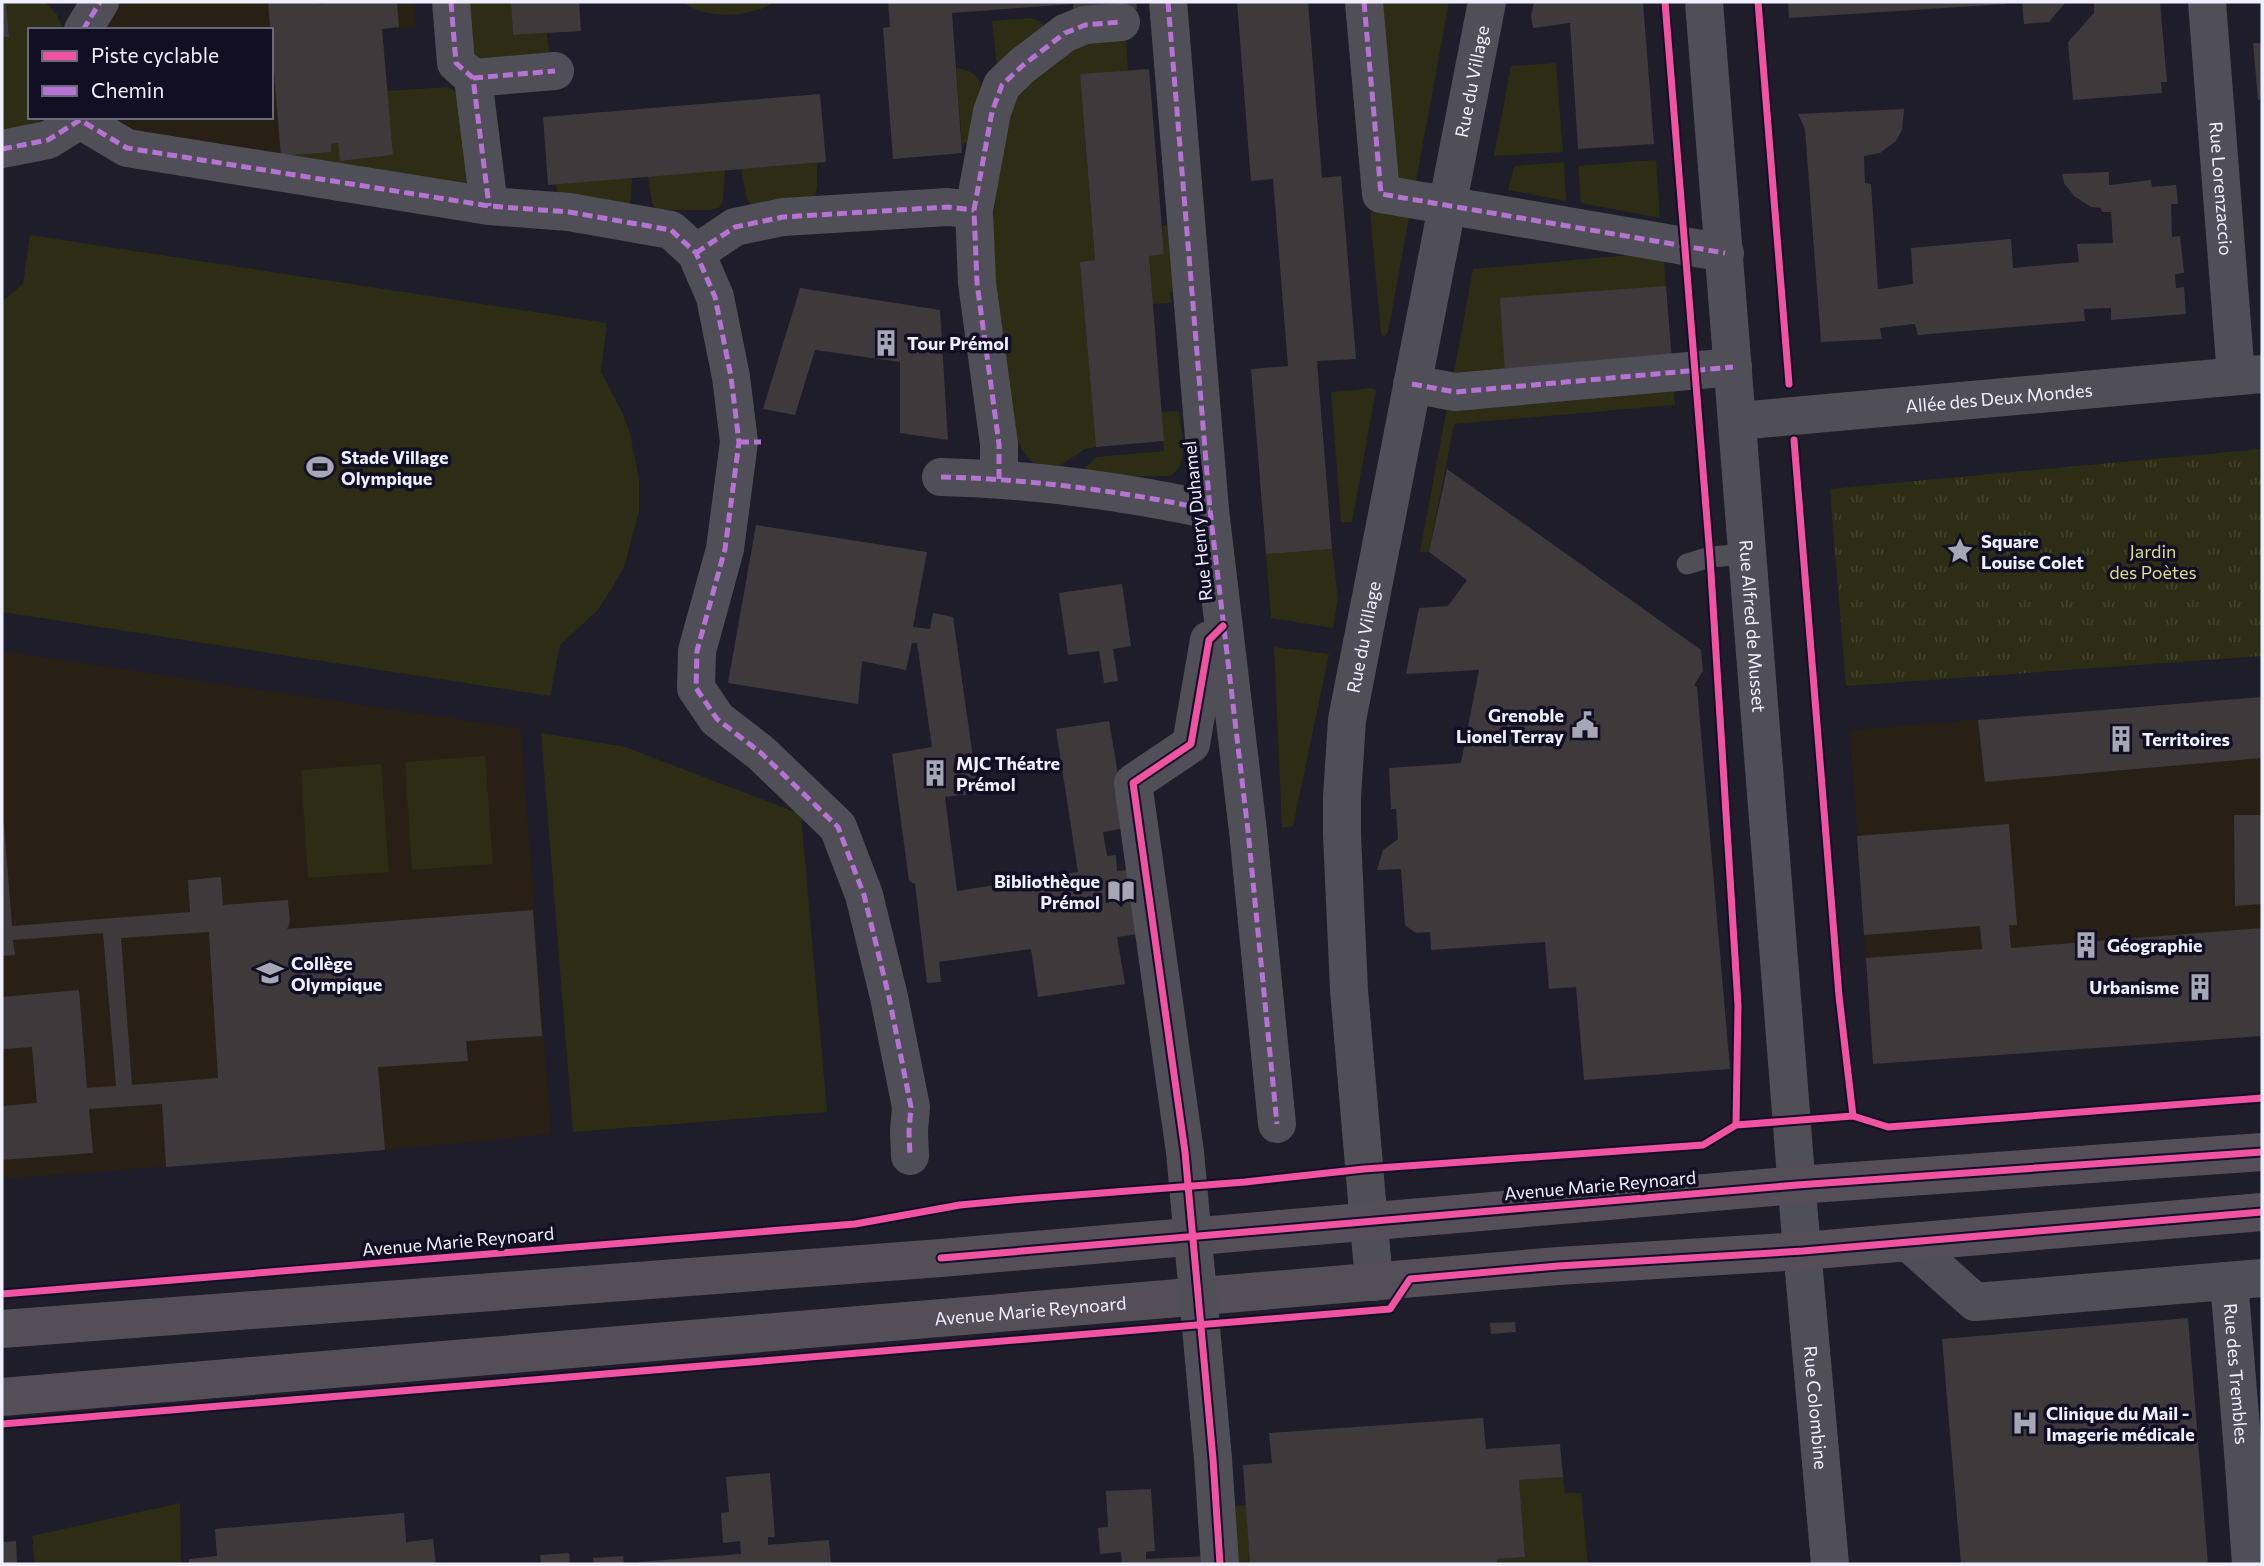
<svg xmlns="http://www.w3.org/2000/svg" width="2264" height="1566" viewBox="0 0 2264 1566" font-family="Commissioner,sans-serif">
	<defs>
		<pattern id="park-tufts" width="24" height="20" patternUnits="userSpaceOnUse" patternTransform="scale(1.75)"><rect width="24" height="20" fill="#2c2d14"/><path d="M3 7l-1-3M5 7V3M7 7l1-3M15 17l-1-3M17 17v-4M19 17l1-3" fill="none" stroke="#41422c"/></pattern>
	</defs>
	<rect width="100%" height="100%" fill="#1e1d29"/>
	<!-- education -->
	<path fill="#282014" d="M119,2H414L416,27L382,29L393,155L340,161L139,138L108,117H271V30H99Z
		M2,651L521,729L551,1134L385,1150L2,1179Z
		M2262,697V1036L1873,1064L1850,730Z"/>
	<!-- grass -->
	<path fill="#2c2d14" d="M6,2H45L57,15L64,30H30V117H43L37,123L2,137V37L9,36Z
		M461,2H511L513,35L547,33L549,51L543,59L470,64Z
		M682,2H775C749,18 708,20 682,2Z
		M1371,2H1449L1414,192L1386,186Z
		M1031,18L1041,22L1045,27L997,66L992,21Z
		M1125,28L1128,70L1080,75L1095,260L1080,262L1096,447L1085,449L1050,472C1027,463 1023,453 1013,430L993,260L994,213L1004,127L1023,73L1058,45Z
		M1556,63L1563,152L1494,156L1511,66Z
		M956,68C997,71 979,117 972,141L962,144Z
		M448,87L456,92L470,177L463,186L281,156L331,152V144L338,143L340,161L393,155L387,91Z
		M1656,160L1660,218L1581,203L1578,166Z
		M1564,162L1566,201L1508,190L1514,166Z
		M817,163V189L815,196L753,207L747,200L741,169Z
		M725,170L723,200L720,207L712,210H657L652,203L648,176Z
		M632,178L631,200L628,205L557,195L556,184Z
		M1382,202L1411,207L1388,332L1384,337L1381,334L1370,214Z
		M1179,224L1185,291L1170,292L1171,303L1153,304L1149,256L1164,254L1162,226Z
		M30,235L607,323L601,372L622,412L630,433L639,480V511L625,565L612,588L597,611L560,645L550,696L2,612V301L23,284Z
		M1663,252L1666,286L1505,373L1453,378L1473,269Z
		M1372,388L1376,390L1352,522H1341L1331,392Z
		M1674,388L1675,405L1454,424L1429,552H1420L1447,407Z
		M1179,411C1181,432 1191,464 1170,476L1076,477L1096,457L1164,451L1161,412Z
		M1332,549L1338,599L1333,628L1271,618L1266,554Z
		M1274,647L1329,654L1293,826L1282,828Z
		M541,733L625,747L801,814L827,1112L573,1132Z
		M485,756L493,864L412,870L405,762Z
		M381,764L389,872L308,878L301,770Z
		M1563,1477L1565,1493H1581L1588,1564H1497V1559L1525,1557L1519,1480Z
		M180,1503L181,1564H35L32,1536Z
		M1246,1505L1250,1564H1231L1226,1507Z"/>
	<!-- park -->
	<path fill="url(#park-tufts)" d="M2262,449V656L1846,686L1830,489Z"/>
	<!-- building -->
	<path fill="#3e3a3c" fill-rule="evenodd" d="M2,2H6L9,37H2Z
		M268,2H319V4L336,2H397L399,27L382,29L393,155L340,161L338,143L331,144V152L281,156Z
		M511,2H579L581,31L513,35Z
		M888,2H1136L1137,9L1074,14L1073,4L952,13L962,153L893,159L883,28L890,27Z
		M1237,2H1308L1322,178L1341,176L1356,359L1317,361L1332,549L1266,554L1251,369L1288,366L1273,179L1251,181Z
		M1534,2H1643L1654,144L1578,149L1570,23L1533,28L1531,16Z
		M1788,2H2006V4L1789,18Z
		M2022,2H2066L2049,22L2024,24Z
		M2094,2H2160L2167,82H2161L2162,93L2073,100L2068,42L2094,13Z
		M2253,43H2262V99L2258,100Z
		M1149,69L1164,254L1149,256L1164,441L1096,447L1080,262L1095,260L1080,74Z
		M820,94L826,162L548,185L543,117Z
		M1904,109L1902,130L1896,141L1880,153L1864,156L1865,183L1871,184L1878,289L1913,284L1911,248L2011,239L2013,268L2079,262L2077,244L2113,243L2111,212H2102L2101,208L2091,207L2074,196L2064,183L2062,174L2109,172V185L2151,180L2152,187L2176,185L2178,204H2171L2172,237L2180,236L2184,273L2175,274L2176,288L2184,287L2186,314L2111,320V308L2084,309L2085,321L1918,335L1915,324L1880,328L1882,339L1821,342L1805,129L1798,114Z
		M1666,286L1672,361L1505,373L1500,298Z
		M800,288L940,310L948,440L900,433V362L815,350L795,415L763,409Z
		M1447,469L1701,650L1703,671L1694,685L1697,687L1730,1069L1584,1080L1576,987L1549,989L1545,942L1431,950L1430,932L1416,933L1405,925L1401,869L1377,870L1383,850L1398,839L1396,809H1391L1389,768L1461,763L1479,670L1406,674L1419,608L1448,606L1467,580L1429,552Z
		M756,525L927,552L913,627L930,629L933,613L953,617L978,793L945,797L957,891L1078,872L1056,729L1109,721L1127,828L1103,832L1107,856L1116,855L1117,871L1136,869L1146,933L1117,937L1125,984L1038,997L1031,949L939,962L941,982L927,983L915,884L909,881L892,754L932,747L917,643H912L906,670L862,661L858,704L728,683Z
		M1122,584L1131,646L1113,649L1118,681L1104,683L1099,651L1068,655L1059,593Z
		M2262,697V758L1985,782L1978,720Z
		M2234,815H2262V904L2235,906Z
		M2,824H4L12,926L190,912L188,880L221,877L223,905L288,900L290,922L287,929L533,910L542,1036L466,1041L468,1061L378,1067L385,1150L166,1167L162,1104L89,1109L93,1153L2,1160V1106L37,1103L32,1047L2,1049V997L79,990L87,1088L116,1086L103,933L13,940L15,955L2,956ZM209,932L218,1078L132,1085L121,938Z
		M2009,824L2017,925H2009L2011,948L2262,928V1036L1873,1064L1866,958L1982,949L1980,926L1864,935L1857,836Z
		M2188,1318L2208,1564H1961L1942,1339Z
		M1515,1322L1516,1332L1491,1334L1490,1323Z
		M1483,1418L1486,1449L1560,1444L1563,1477L1519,1480L1525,1557L1497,1559V1564H1250L1243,1465L1272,1463L1269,1433Z
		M770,1473L775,1537H768V1545L829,1540L831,1564H639V1562L741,1554L740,1541L723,1543L721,1513L729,1512L726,1477Z
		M1151,1489L1155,1551L1146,1552V1559L1209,1556L1210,1564H1122L1121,1552L1100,1554L1098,1528L1108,1527L1106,1491Z
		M404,1513L406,1542L433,1539L436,1564H189V1559L217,1556L215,1529Z
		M16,1541L17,1564H2V1542Z
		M569,1553L570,1564H541L540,1555Z
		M623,1556L624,1564H594L593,1558Z"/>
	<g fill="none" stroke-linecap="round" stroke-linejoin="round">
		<!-- lane -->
		<path stroke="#504e56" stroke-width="21" d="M1687,564L1710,557L1749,554"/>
		<!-- street -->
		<g stroke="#504e56" stroke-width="38">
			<path d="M451,2L456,63L473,78L489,206"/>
			<path d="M1168,2L1210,510L1248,831L1277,1124"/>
			<path d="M1364,2L1381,194L1725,253"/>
			<path id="s1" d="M1704,2L1799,1215L1830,1564"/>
			<path id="s2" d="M2207,2L2236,376"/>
			<path d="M83,30L100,2"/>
			<path d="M473,78L555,71"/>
			<path d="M2,149L48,140L80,120L127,148L489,206L569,212L671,230L696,253L715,297L731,377L739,442L725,549L697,651L696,688L717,719L761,753L838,827L864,895L889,997L911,1107L909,1131L910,1156"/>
			<path d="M696,253L735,227L783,217L948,207L974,210"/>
			<path d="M1412,384L1455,392L1733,367"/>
			<path id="s3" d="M1738,421L2262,374"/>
			<path d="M941,477C1031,479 1121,491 1210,510"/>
			<path d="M999,479V444L977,283L974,210L992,112L1002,85L1022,66L1065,33L1085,25L1121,22"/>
			<path d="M1908,1242L1975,1302L2262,1278"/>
			<path id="s4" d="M2229,1281L2244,1465"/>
			<path id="s5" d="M1374,1282L1349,990L1342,835V797L1347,720L1487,2"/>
			<path d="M2251,1564L2244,1465L2262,1463"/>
		</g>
		<!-- secondary -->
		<g stroke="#534e58" stroke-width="38">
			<path d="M2,1329L941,1258L1797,1185L2262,1152"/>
			<path id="s6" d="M2,1397L1558,1266L1803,1251L2262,1212"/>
		</g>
		<!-- street-bridge -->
		<path stroke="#504e56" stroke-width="38" d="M1209,640L1191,744L1133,783L1185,1152L1213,1459L1220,1564"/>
		<!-- quiet -->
		<path stroke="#b673d3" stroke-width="5" stroke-dasharray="10 5" stroke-linecap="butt" d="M451,2L456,63L473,78L489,206
			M1168,2L1210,510L1248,831L1277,1124
			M1364,2L1381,194L1725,253
			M83,30L100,2
			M473,78L555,71
			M2,149L48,140L80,120L127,148L489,206L569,212L671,230L696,253L715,297L731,377L739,442L725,549L697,651L696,688L717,719L761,753L838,827L864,895L889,997L911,1107L909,1131L910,1156
			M696,253L735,227L783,217L948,207L974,210
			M1412,384L1455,392L1733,367
			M739,442H761
			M941,477C1031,479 1121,491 1210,510
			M999,479V444L977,283L974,210L992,112L1002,85L1022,66L1065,33L1085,25L1121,22"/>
		<defs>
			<path id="cycleway" d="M1665,2L1710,557L1738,1005L1736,1125
				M1758,2L1789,384
				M1794,440L1839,996L1853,1116
				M941,1258L1797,1185L2262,1152
				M2,1294L855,1224L960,1205L1024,1199L1245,1182L1364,1169L1703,1145L1736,1125L1853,1116L1888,1127L2262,1098
				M2,1424L1390,1309L1410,1279L1558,1266L1803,1251L2262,1212
				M1220,1564L1213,1459L1185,1152L1133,783L1191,744L1209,640L1223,626"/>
		</defs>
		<!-- cycleway casing -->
		<use href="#cycleway" stroke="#120f24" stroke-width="11"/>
		<!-- cycleway -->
		<use href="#cycleway" stroke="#f153a3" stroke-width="7"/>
	</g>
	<!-- icons -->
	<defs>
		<symbol id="building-bare" viewBox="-9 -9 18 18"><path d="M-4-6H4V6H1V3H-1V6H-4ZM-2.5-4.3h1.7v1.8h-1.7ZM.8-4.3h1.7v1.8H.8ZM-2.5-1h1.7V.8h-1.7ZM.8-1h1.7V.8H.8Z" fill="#a6a6b4" stroke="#120f24" stroke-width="2.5" paint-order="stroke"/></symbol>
		<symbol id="stadium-bare" viewBox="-9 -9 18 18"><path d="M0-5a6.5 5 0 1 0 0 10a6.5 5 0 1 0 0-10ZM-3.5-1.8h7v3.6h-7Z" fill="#a6a6b4" stroke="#120f24" stroke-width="2.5" paint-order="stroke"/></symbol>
		<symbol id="sight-bare" viewBox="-9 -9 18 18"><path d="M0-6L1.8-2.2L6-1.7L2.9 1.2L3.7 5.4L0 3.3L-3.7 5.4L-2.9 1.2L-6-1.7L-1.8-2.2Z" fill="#a6a6b4" stroke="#120f24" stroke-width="2.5" paint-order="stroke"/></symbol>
		<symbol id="civic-bare" viewBox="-9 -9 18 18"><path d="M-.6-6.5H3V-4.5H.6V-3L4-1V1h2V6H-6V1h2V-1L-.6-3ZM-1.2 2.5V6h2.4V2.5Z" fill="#a6a6b4" stroke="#120f24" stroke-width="2.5" paint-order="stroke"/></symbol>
		<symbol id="library-bare" viewBox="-9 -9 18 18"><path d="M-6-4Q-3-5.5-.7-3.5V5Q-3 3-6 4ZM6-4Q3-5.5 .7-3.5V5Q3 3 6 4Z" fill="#a6a6b4" stroke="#120f24" stroke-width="2.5" paint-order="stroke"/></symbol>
		<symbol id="school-bare" viewBox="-9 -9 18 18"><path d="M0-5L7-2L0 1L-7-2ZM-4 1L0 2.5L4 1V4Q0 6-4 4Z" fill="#a6a6b4" stroke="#120f24" stroke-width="2.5" paint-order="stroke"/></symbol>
		<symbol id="hospital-bare" viewBox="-9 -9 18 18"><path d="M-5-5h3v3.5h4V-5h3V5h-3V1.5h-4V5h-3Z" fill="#a6a6b4" stroke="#120f24" stroke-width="2.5" paint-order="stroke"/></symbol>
	</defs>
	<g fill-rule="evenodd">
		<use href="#building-bare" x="867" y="324" width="38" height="38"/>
		<use href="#stadium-bare" x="301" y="448" width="38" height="38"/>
		<use href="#sight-bare" x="1941" y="532" width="38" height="38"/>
		<use href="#civic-bare" x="1566" y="706" width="38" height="38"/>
		<use href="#building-bare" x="2102" y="720" width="38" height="38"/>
		<use href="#building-bare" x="916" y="754" width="38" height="38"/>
		<use href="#library-bare" x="1102" y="872" width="38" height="38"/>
		<use href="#building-bare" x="2067" y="926" width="38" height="38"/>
		<use href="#school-bare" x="251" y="954" width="38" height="38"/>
		<use href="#building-bare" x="2181" y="968" width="38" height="38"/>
		<use href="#hospital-bare" x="2006" y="1404" width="38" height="38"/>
	</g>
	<g text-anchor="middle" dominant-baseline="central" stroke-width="7" stroke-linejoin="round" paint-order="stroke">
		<!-- street labels -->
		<g font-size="18" fill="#efefff" stroke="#120f24">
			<text stroke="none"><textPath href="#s5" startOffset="1214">Rue du Village</textPath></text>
			<text stroke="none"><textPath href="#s2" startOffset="187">Rue Lorenzaccio</textPath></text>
			<text stroke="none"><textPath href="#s3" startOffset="262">Allée des Deux Mondes</textPath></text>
			<text transform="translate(1197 521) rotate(-96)">Rue Henry Duhamel</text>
			<text stroke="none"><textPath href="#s1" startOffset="626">Rue Alfred de Musset</textPath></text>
			<text stroke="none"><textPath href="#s5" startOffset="648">Rue du Village</textPath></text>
			<text transform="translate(1600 1185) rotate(-5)">Avenue Marie Reynoard</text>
			<text transform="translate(458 1241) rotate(-5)">Avenue Marie Reynoard</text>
			<text stroke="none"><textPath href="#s6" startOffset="1032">Avenue Marie Reynoard</textPath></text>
			<text stroke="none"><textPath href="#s4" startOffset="93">Rue des Trembles</textPath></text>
			<text stroke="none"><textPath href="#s1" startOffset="1410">Rue Colombine</textPath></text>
		</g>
		<!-- poi labels -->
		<g font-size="18" font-weight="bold" fill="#efefff" stroke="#120f24" text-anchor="start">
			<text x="907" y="343">Tour Prémol</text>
			<text x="341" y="457">Stade Village<tspan x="341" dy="21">Olympique</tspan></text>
			<text x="1981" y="541">Square<tspan x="1981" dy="21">Louise Colet</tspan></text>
			<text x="1564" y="715" text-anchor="end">Grenoble<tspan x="1564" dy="21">Lionel Terray</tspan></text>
			<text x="2142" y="739">Territoires</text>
			<text x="956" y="763">MJC Théatre<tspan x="956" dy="21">Prémol</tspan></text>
			<text x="1100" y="881" text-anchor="end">Bibliothèque<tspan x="1100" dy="21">Prémol</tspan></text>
			<text x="2107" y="945">Géographie</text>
			<text x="291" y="963">Collège<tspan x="291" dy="21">Olympique</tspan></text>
			<text x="2179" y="987" text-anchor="end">Urbanisme</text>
			<text x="2046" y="1413">Clinique du Mail -<tspan x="2046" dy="21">Imagerie médicale</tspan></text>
		</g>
		<!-- park labels -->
		<g font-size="18" fill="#d6dc89" stroke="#120f24">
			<text x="2153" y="551">Jardin<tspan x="2153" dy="21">des Poètes</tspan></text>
		</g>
	</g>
	<!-- border -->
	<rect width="2264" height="1566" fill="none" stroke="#efefff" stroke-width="7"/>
	<!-- legend -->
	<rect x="28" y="28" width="245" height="91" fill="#120f24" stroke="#6a697c" stroke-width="2"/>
	<rect x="42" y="51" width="35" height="10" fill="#f153a3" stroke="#6a697c" stroke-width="2"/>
	<text x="91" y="63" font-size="21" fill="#efefff">Piste cyclable</text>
	<rect x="42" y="86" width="35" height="10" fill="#b673d3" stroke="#6a697c" stroke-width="2"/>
	<text x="91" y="98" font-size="21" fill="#efefff">Chemin</text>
</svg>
